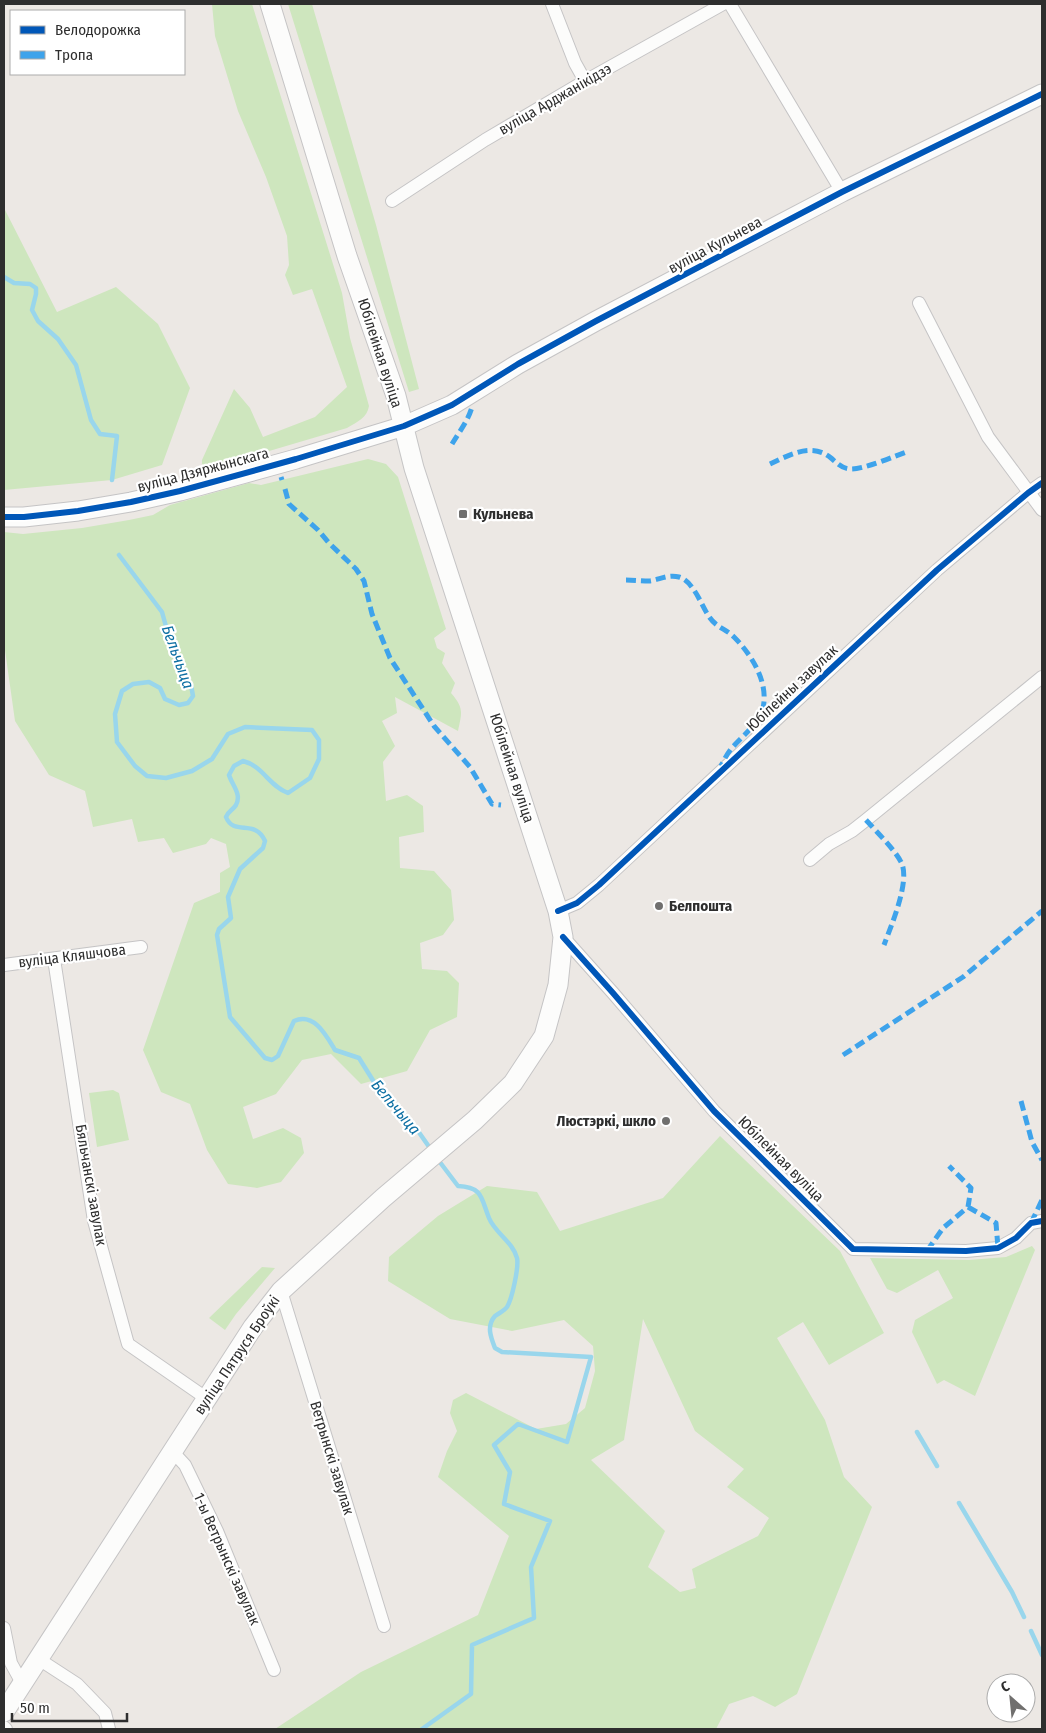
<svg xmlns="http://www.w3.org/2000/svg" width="1046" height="1733" viewBox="0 0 1046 1733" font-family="'Fira Sans Condensed',sans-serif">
	<rect width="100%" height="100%" fill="#ece8e4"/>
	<!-- green -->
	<path fill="#cee6be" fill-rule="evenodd" d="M212,4H252L342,293L350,338L369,406C367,418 357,422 347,428L208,469L202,464V460L234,389L250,408L263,437L315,417L347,387L312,289L293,295L285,275L289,265L287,236L266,177L238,111L215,36Z
		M288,4H312L376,225L419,389L409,392Z
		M4,208L57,312L116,287L158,324L190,388L162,465L112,480L4,490Z
		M368,459L386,464L398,477L446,629L434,638L437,648L445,653L442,663L455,683L451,693C464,708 462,712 458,731L395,697L397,713L382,721L395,746L383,762L386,801L407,795L423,806L424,832L399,837L400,868L434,871L451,890L454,920L443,935L420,943L422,969L447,971L459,983L457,1017L430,1030L407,1071L361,1084L331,1054L302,1060L276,1094L243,1107L253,1139L283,1128L301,1138L304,1153L281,1182L257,1188L228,1184L207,1150L190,1104L161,1092L143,1050L194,903L220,892V873L230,867L226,844L211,838L206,844L173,853L164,838L138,842L132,819L93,827L85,791L49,775L15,721L4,643V532L23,534L82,528L129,520L153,515L170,505L249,483L261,485Z
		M113,1090L119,1093L129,1140L97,1147L89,1093Z
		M720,1136L840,1251L884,1333L829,1365L803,1322L777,1338L825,1420L844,1477L872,1507L797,1694L775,1707L753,1696L729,1704L716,1729H275L361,1672L478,1615L509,1536L438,1477L447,1451L457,1431L450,1413L453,1400L466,1393L536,1429L566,1424L585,1408L595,1371L593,1346L564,1320L512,1331L450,1319L388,1281L389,1257L438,1216L487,1186L537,1192L560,1231L663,1198ZM643,1319L695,1431L744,1469L727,1487L769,1518L758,1536L692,1569L696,1588L680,1592L648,1567L665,1531L591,1460L624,1440Z
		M1032,1246L1035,1250L975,1396L944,1380L937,1384L912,1332L915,1320L953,1298L938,1270L897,1293L887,1289L870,1258L969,1260L1006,1257Z
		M262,1267L275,1268L236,1314L225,1330L209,1318Z"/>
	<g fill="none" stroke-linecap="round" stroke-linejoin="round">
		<!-- stream -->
		<path stroke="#99d6ec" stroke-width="4.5" d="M4,277L14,283L30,284L36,288V294L32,310L38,321L58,339L76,365L91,420L100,434L117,436L112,480
			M119,555L162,612L172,648L191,685L193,696L188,703L179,705L165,699L160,688L149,682L133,684L122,691L115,714L117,742L135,766L147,776L166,778L192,771L212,759L228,734L245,727L312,730L319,740V759L310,778L288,793C269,786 263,766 243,761L234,766L229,775C232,785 242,794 236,805C233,810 228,811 226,817C234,837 255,818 265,841L263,848L240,869L228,897L231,918L219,929L217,935L230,1017L265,1058L272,1060L278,1056L294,1021C314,1012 326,1035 335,1050L359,1058L379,1090L418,1131L432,1151
			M917,1432L937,1466
			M959,1503L1012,1592L1024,1617
			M1031,1631L1042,1655
			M422,1729L471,1694L472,1645L534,1618L531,1567L550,1521L504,1504L510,1472L494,1445L518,1424L567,1442L591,1357L502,1352L495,1348C491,1338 486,1326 495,1316C499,1313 504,1311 507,1307C512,1299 519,1267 517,1258C513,1242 495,1233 489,1218C481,1198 483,1187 458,1186L436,1157"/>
		<defs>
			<path id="street" d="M552,4L575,63L585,81
				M730,4L842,192
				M392,201L485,140L585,81L723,4
				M919,303L988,437L1042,510
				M810,860L829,844L852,831L866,820L1042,677
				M558,911L577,903L599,885L937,570L1028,493L1042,483
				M563,937L613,993L714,1111L853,1249L966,1251L998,1248L1016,1238L1031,1223L1042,1221
				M54,959L94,1221L128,1344L206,1398
				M4,965L141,947
				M281,1291L384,1626
				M172,1451L185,1465L217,1531L274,1670
				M4,1628L11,1663L22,1683
				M37,1658L77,1684L105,1713L109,1729
				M4,1727L6,1729"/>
			<path id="secondary" d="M4,517H24L78,511L131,502L180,491L296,459L404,426L452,405L518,364L596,321L842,192L1042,94
				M4,1712L253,1327L281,1291L383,1198L475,1120L513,1083L544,1036L558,985L563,937L558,911L414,468L396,396L347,256L270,4"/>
		</defs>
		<!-- street casing -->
		<use href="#street" stroke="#c5c4c5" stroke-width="14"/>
		<!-- secondary casing -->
		<use href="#secondary" stroke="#c5c4c5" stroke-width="21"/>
		<!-- street -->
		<use href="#street" stroke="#fcfcfb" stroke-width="12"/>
		<!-- secondary -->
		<use href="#secondary" stroke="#fcfcfb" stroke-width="19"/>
		<!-- quiet -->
		<path stroke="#3ea3eb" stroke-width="5" stroke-dasharray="10 5" stroke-linecap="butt" d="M452,444C459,432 468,421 472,407
			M770,464C789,455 812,442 831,458C837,463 842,469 851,469C865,469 895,456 909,451
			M281,477L282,480
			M285,489L289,504L318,530L329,543L356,569L364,581L372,614L390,658L434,726L470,767L492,804L501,805
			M626,580C633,580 641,581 649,581C659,580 668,574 679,577C693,581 701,604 708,615C716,628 725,628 734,637C751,654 769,682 763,708C758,725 742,736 731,749C727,754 724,760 721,766
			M866,820C876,831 895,850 901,862C911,880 891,926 884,945
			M843,1055L963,977L1042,911
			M1021,1101L1032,1142L1042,1160
			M968,1207L996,1223L998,1248
			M1031,1223L1042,1200
			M927,1251L943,1228L968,1207L971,1188L949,1166"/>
		<defs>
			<path id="cycleway" d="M4,517H24L78,511L131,502L180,491L296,459L404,426L452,405L518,364L596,321L842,192L1042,94
				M558,911L577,903L599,885L937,570L1028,493L1042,483
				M563,937L613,993L714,1111L853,1249L966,1251L998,1248L1016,1238L1031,1223L1042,1221"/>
		</defs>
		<!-- cycleway casing -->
		<use href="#cycleway" stroke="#fff" stroke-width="9"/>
		<!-- cycleway -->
		<use href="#cycleway" stroke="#0057b8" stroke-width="6"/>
	</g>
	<!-- markers -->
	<g fill="#706f6e" stroke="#fff" stroke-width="2">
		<rect x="458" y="509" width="10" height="10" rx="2.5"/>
		<circle cx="659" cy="906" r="5"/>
		<circle cx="666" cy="1121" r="5"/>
	</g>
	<g text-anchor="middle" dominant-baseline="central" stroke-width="4.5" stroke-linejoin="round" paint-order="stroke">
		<!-- street labels -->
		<g font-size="15" fill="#2e2e2e" stroke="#fff">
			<text transform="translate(555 99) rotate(-30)">вуліца Арджанікідзэ</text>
			<text transform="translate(715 245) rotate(-28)">вуліца Кульнева</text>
			<text transform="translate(380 353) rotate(72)">Юбілейная вуліца</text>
			<text transform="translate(203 470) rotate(-15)">вуліца Дзяржынскага</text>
			<text transform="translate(792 688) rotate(-43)">Юбілейны завулак</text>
			<text transform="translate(512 768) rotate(72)">Юбілейная вуліца</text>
			<text transform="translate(72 956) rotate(-7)">вуліца Кляшчова</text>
			<text transform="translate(781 1159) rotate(45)">Юбілейная вуліца</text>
			<text transform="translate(91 1185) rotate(80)">Бяльчанскі завулак</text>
			<text transform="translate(237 1355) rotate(-56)">вуліца Пятруся Броўкі</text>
			<text transform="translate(332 1458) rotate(73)">Ветрынскі завулак</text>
			<text transform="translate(227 1559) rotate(66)">1-ы Ветрынскі завулак</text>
		</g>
		<!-- poi labels -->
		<g font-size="15" font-weight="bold" fill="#2e2e2e" stroke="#fff" text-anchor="start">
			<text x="473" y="514">Кульнева</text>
			<text x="669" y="906">Белпошта</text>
			<text x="656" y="1121" text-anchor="end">Люстэркі, шкло</text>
		</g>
		<!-- water labels -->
		<g font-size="16" font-style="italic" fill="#0d6fa3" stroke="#fff">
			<text transform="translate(178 657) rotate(70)">Бельчыца</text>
			<text transform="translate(396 1107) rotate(50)">Бельчыца</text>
		</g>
	</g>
	<!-- border -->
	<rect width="1046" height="1733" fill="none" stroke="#2e2e2e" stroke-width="10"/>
	<!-- legend -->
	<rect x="10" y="10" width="175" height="65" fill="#ffffff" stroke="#ababab"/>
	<rect x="20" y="26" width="25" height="8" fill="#0057b8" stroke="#ababab"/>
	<text x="55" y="35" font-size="15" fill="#2e2e2e">Велодорожка</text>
	<rect x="20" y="51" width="25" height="8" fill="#3ea3eb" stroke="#ababab"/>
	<text x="55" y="60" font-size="15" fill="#2e2e2e">Тропа</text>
	<!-- north arrow -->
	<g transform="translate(1011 1698) rotate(333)"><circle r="24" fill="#ffffff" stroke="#ababab"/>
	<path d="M0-4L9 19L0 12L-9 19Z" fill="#706f6e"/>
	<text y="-8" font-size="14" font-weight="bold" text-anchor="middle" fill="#2e2e2e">С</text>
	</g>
	<!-- scale -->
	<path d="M12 1713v8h115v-8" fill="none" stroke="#2e2e2e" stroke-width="2.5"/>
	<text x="20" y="1713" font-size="15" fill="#2e2e2e" stroke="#ffffff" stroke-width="4" paint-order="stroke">50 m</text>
</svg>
